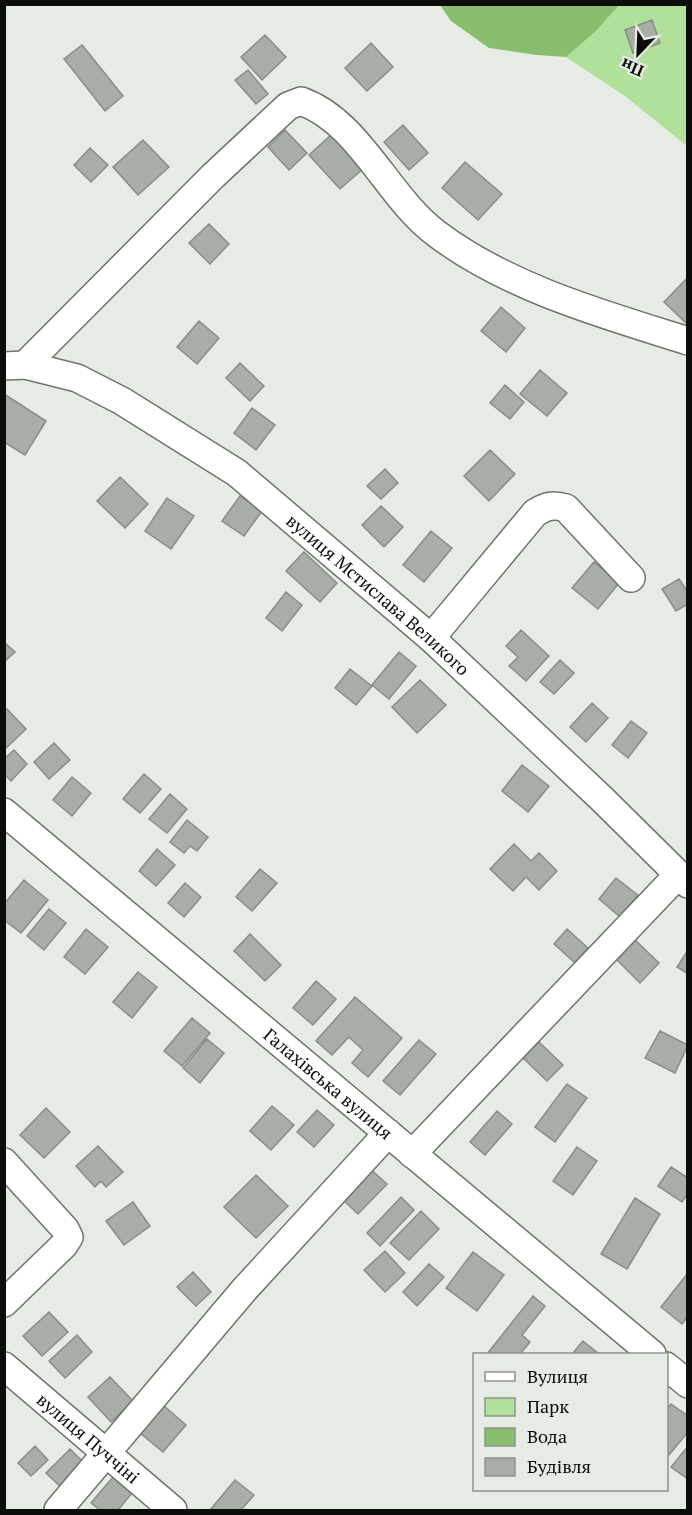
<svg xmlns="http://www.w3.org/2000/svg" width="692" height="1515" viewBox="0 0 692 1515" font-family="'PT Serif',serif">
	<rect width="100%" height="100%" fill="#e6ece4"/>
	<!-- green -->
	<path fill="#b1e09b" d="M619,5H687V146L625,96L566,57L597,30Z"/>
	<!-- water -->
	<path fill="#89be6f" d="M440,5H619L597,30L566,57L537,55L489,48L451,21Z"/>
	<!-- building -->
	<path fill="#a8ada5" stroke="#898e86" stroke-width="1.5" d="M652,20L660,43L633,53L625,30Z
		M265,35L286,57L262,80L241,57Z
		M371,43L393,67L367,91L345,68Z
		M82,45L123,96L105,111L64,59Z
		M248,70L268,94L256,104L235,80Z
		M403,125L428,153L409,170L384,142Z
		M285,130L307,153L289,170L268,147Z
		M333,133L364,168L340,189L309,155Z
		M143,140L169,167L138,195L113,167Z
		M90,148L108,165L91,182L74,165Z
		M465,162L502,194L478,220L442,188Z
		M209,224L229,244L210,264L189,243Z
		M688,277V325L664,302Z
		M501,307L525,328L506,352L481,331Z
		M199,321L219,338L197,364L177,347Z
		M240,363L264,386L250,401L226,378Z
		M540,370L567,393L547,416L520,394Z
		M505,385L524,402L510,419L490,403Z
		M4,394L46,421L25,455L4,442Z
		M252,408L275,425L256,450L234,433Z
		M490,450L515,474L489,501L464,476Z
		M385,469L398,483L381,499L367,486Z
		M120,477L148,504L125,528L97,501Z
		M240,496L262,511L244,536L222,521Z
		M167,498L194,516L171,549L145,531Z
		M381,506L403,527L384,547L362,525Z
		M431,531L452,548L424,582L403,565Z
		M304,552L337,583L320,602L286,571Z
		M594,562L619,583L598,609L572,588Z
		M679,579L688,592V604L676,611L662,589Z
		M286,592L302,605L282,631L266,618Z
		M521,630L549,656L526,681L509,666L518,657L506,646Z
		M4,642L15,652L4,662Z
		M399,652L416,666L389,699L372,685Z
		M560,660L574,673L554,694L540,682Z
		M350,669L372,686L356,705L335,688Z
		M420,680L446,705L417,733L392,707Z
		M592,703L608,718L586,742L570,727Z
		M7,709L26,729L4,750V711Z
		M631,721L647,733L628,758L612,745Z
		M54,743L70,760L49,779L34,762Z
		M14,750L27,764L11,781L4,774V759Z
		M522,765L549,786L528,812L502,791Z
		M144,774L161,789L140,813L123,799Z
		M72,777L91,793L72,816L53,800Z
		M170,794L187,809L167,833L149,819Z
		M187,820L208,837L197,851L190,846L184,853L170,842Z
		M514,844L531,861L539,853L557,871L539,890L526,877L513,891L490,869Z
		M157,849L175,865L156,886L139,871Z
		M260,869L277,883L252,911L236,897Z
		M616,878L638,895L620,917L599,899Z
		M24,880L48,900L21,933L4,920V904Z
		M185,883L201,897L184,917L168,903Z
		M49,909L66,923L44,950L27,936Z
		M86,929L108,947L85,974L64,957Z
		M567,929L588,948L575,963L554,944Z
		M250,934L281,965L265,981L234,951Z
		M632,937L659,963L640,983L613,956Z
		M688,950V974L677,967Z
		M138,972L157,987L132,1018L113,1002Z
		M316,981L336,999L313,1025L293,1008Z
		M355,997L402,1038L368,1077L352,1063L363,1050L349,1037L332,1055L316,1041Z
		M192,1018L210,1033L182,1066L164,1051Z
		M660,1031L688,1045L675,1073L645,1058Z
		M207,1039L224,1053L200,1083L183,1068Z
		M419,1040L436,1054L400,1095L383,1081Z
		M538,1041L563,1065L547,1081L522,1057Z
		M567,1084L587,1098L555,1142L535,1127Z
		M272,1106L294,1125L271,1150L250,1131Z
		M46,1108L70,1132L44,1158L20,1135Z
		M317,1110L334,1125L314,1147L297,1132Z
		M497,1111L512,1124L485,1155L470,1142Z
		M98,1146L123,1172L106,1187L101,1181L95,1187L76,1166Z
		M577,1147L597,1161L573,1195L553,1181Z
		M367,1166L387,1184L358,1214L339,1196Z
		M671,1167L688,1178V1193L682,1202L658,1186Z
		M256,1175L288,1206L256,1238L224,1207Z
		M401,1197L414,1210L380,1246L367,1233Z
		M635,1198L660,1214L627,1269L601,1254Z
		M133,1202L150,1226L124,1245L106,1221Z
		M421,1211L439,1229L409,1260L390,1243Z
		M385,1251L405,1273L385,1292L364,1270Z
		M473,1252L504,1275L477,1311L446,1288Z
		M429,1264L444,1277L417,1306L403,1292Z
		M193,1272L211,1292L196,1306L177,1287Z
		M688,1273V1316L682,1324L661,1307Z
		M533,1296L545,1306L522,1335L530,1342L520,1354H487Z
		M49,1312L68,1332L42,1356L23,1336Z
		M77,1335L92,1352L65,1378L49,1361Z
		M583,1341L599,1354H572Z
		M110,1377L133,1401L111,1422L88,1397Z
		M671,1404L688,1416V1432L669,1455L666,1454V1410Z
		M163,1405L186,1425L163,1452L140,1433Z
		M35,1446L48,1460L31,1476L18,1463Z
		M688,1446V1479L671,1467Z
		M70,1449L89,1468L65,1491L46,1473Z
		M113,1477L132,1493L118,1510H100L91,1503Z
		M235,1480L254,1495L241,1510H210Z"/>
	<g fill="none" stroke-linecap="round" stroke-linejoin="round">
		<defs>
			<g id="minor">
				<path d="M25,365L213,176L288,106L301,101C360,122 387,197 437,234C509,288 602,314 688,341"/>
				<path id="s1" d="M4,366L25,365L77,378L122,401L237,473L431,638L601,798L688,884"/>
				<path d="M431,638L535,513C546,506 553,504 566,508L631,578"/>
				<path id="s2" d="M4,812L652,1354"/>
				<path d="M412,1154L678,875"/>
				<path d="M4,1162L65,1229L69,1237L64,1245L4,1303"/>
				<path id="s3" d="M4,1366L173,1510"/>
				<path d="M666,1366L688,1384"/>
				<path d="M58,1510L244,1290L388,1133"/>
			</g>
		</defs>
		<!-- minor casing -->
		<use href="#minor" stroke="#6f746d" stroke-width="30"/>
		<!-- minor -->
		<use href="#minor" stroke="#fff" stroke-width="27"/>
	</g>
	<g text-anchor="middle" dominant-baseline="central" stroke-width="4.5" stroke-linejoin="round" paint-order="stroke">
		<!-- street labels -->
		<g font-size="18" fill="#0b0d0b" stroke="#e6ece4">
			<text stroke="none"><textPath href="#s1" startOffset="447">вулиця Мстислава Великого</textPath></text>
			<text stroke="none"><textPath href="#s2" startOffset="423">Галахівська вулиця</textPath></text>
			<text stroke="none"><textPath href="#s3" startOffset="111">вулиця Пуччіні</textPath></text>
		</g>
	</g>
	<!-- border -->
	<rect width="692" height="1515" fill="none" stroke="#0b0d0b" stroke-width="12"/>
	<!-- legend -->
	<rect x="473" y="1353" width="195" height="138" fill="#e6ece4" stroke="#8e938d" stroke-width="1.5"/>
	<rect x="485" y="1372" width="30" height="9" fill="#ffffff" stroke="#8e938d" stroke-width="1.5"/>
	<text x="527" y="1383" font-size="18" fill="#0b0d0b">Вулиця</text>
	<rect x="485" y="1398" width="30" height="18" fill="#b1e09b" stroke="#8e938d" stroke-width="1.5"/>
	<text x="527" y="1413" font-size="18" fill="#0b0d0b">Парк</text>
	<rect x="485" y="1428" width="30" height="18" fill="#89be6f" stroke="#8e938d" stroke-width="1.5"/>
	<text x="527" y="1443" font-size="18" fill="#0b0d0b">Вода</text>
	<rect x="485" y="1458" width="30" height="18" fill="#a8ada5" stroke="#8e938d" stroke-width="1.5"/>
	<text x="527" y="1473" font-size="18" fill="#0b0d0b">Будівля</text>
	<!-- north arrow -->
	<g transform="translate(638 54) rotate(203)" stroke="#e6ece4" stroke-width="4.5" paint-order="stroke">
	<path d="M0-4.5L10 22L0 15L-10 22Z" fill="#0b0d0b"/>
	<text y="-9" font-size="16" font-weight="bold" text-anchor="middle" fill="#0b0d0b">Пн</text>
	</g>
</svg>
